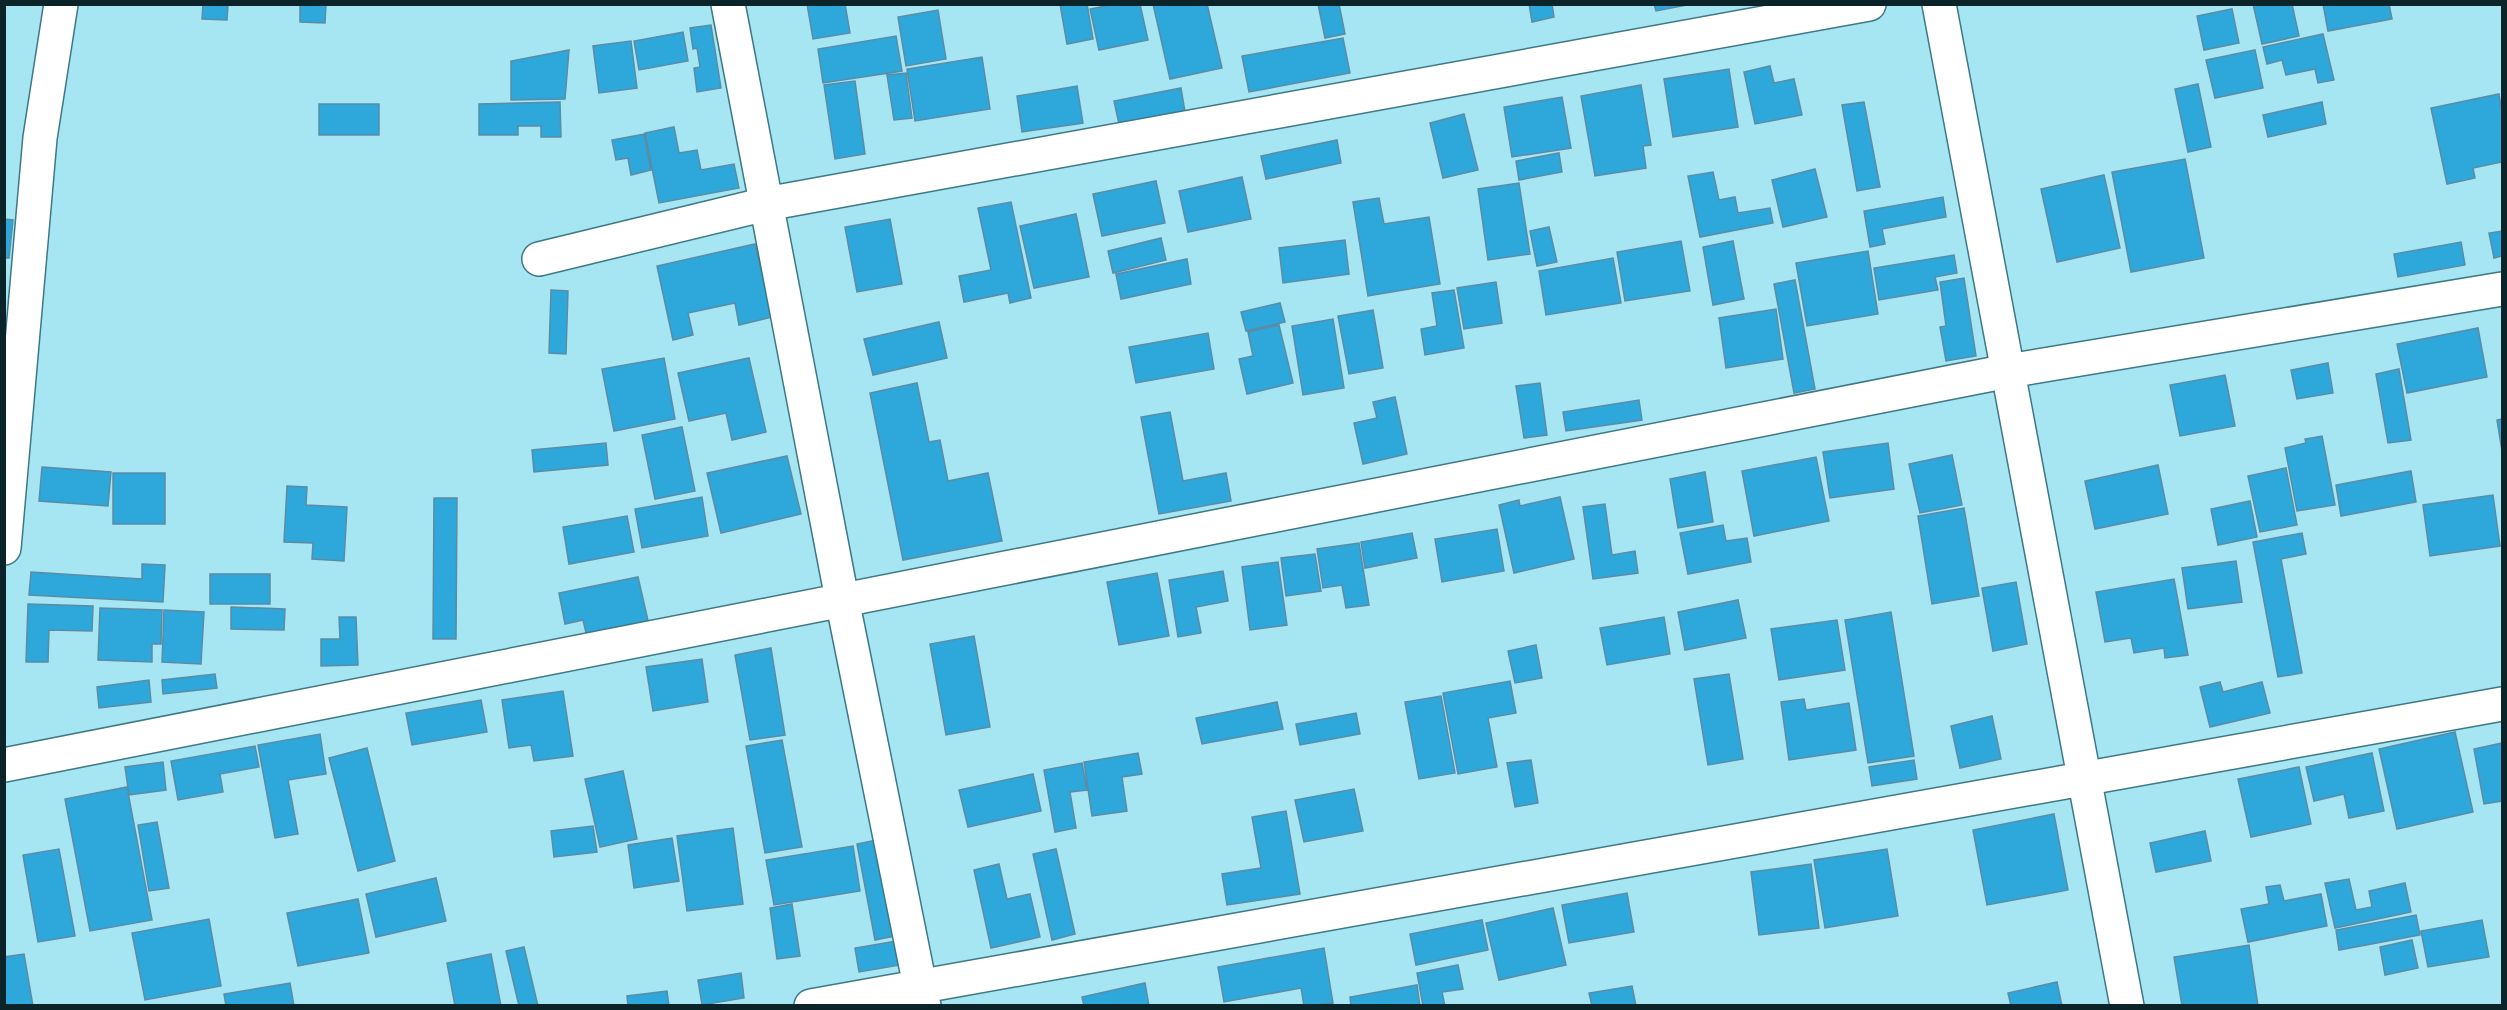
<svg xmlns="http://www.w3.org/2000/svg" width="2507" height="1010" viewBox="0 0 2507 1010" font-family="'Crimson Pro',serif">
	<rect width="100%" height="100%" fill="#a6e5f2"/>
	<!-- building -->
	<path fill="#2ea7da" stroke="#5b8ca5" stroke-width="1.5" d="M203,4H228L227,20L202,19Z
		M300,4H326L325,23L300,22Z
		M807,4H845L850,33L813,39Z
		M1060,4H1087L1093,39L1067,44Z
		M1115,4H1140L1148,40L1099,50L1090,9Z
		M1153,4H1207L1222,68L1170,79Z
		M1318,4H1339L1345,34L1325,38Z
		M1529,4H1552L1554,17L1532,22Z
		M1654,4H1692L1656,11Z
		M2253,4H2292L2299,36L2262,44Z
		M2323,4H2389L2392,19L2328,31Z
		M2232,9L2239,43L2204,50L2197,16Z
		M938,10L946,59L906,66L898,17Z
		M711,25L721,88L697,92L694,68L700,67L697,48L693,49L690,28Z
		M683,32L688,61L639,70L634,41Z
		M2323,34L2334,80L2318,83L2315,69L2286,75L2282,60L2267,64L2263,47Z
		M896,36L902,71L823,83L818,49Z
		M1343,38L1350,73L1249,92L1242,56Z
		M631,41L637,88L599,93L593,46Z
		M569,50L565,99L511,100V61Z
		M2255,50L2263,88L2215,98L2206,60Z
		M982,57L990,109L915,121L907,69Z
		M1770,66L1774,83L1794,79L1802,115L1755,124L1744,72Z
		M1729,69L1738,127L1673,137L1664,79Z
		M906,73L912,118L894,120L887,75Z
		M855,81L865,154L835,159L824,85Z
		M2198,84L2211,147L2188,152L2175,89Z
		M1641,85L1651,145L1643,146L1646,168L1595,176L1581,96Z
		M1077,86L1083,123L1022,132L1017,96Z
		M1181,88L1185,112L1119,124L1114,101Z
		M2499,94L2502,112V162L2473,168L2475,178L2447,184L2431,108Z
		M1562,97L1571,148L1512,157L1504,107Z
		M560,102L561,137H541V126H518V135H479V104Z
		M1864,102L1880,187L1857,191L1842,105Z
		M2322,102L2326,124L2268,137L2263,115Z
		M319,104H379V135H319Z
		M1464,114L1478,170L1443,178L1430,123Z
		M674,127L679,153L697,150L701,170L734,164L739,188L659,203L645,133Z
		M644,134L651,170L631,175L628,158L616,160L612,140Z
		M1337,140L1341,163L1266,179L1261,156Z
		M1559,153L1562,172L1519,180L1516,161Z
		M2185,159L2204,258L2131,272L2112,172Z
		M1815,169L1827,217L1783,227L1772,180Z
		M1713,172L1719,200L1735,197L1738,213L1770,208L1773,223L1700,237L1688,176Z
		M2104,175L2120,248L2057,262L2041,189Z
		M1242,177L1251,219L1188,232L1179,191Z
		M1156,181L1165,223L1102,236L1093,194Z
		M1519,183L1530,254L1488,260L1478,189Z
		M1943,197L1946,217L1882,229L1885,244L1870,247L1864,211Z
		M1379,198L1384,224L1429,217L1440,284L1368,296L1353,202Z
		M1011,202L1031,298L1010,303L1008,293L964,302L959,276L991,270L978,208Z
		M1076,214L1089,277L1034,288L1020,226Z
		M4,219L13,220L9,258H4Z
		M890,219L902,284L857,292L845,227Z
		M1549,227L1557,262L1537,266L1530,231Z
		M2502,231V256L2494,258L2489,233Z
		M1161,238L1166,260L1113,273L1108,251Z
		M1345,240L1349,274L1283,283L1279,248Z
		M1681,241L1690,291L1625,301L1617,252Z
		M1733,241L1744,299L1713,305L1703,247Z
		M2461,242L2465,265L2398,277L2394,254Z
		M755,244L772,317L739,325L735,303L688,313L693,335L673,340L657,266Z
		M1868,251L1878,314L1807,326L1796,263Z
		M1954,255L1957,273L1935,277L1938,290L1879,300L1874,268Z
		M1613,258L1621,303L1546,315L1539,271Z
		M1187,259L1191,284L1121,299L1116,274Z
		M1964,278L1976,356L1946,361L1940,327L1946,326L1940,282Z
		M1795,280L1815,389L1794,393L1774,284Z
		M1496,282L1502,323L1464,329L1457,288Z
		M551,290L568,291L566,354L549,353Z
		M1454,290L1464,348L1425,355L1421,329L1437,326L1432,293Z
		M1280,303L1285,322L1246,331L1241,312Z
		M1776,309L1783,359L1726,368L1719,318Z
		M1373,310L1383,368L1349,374L1338,316Z
		M1333,319L1344,388L1303,395L1292,326Z
		M939,322L947,358L873,375L864,339Z
		M1279,325L1293,383L1247,394L1239,359L1253,356L1248,332Z
		M2478,328L2487,377L2407,393L2397,344Z
		M1208,333L1214,369L1136,383L1129,347Z
		M664,358L675,419L614,431L602,369Z
		M749,358L766,432L732,440L726,413L689,421L678,373Z
		M2328,363L2333,393L2297,399L2291,370Z
		M2399,369L2411,440L2388,443L2376,374Z
		M2225,375L2235,426L2180,436L2170,385Z
		M917,383L929,442L940,440L948,481L988,473L1002,541L903,560L870,393Z
		M1540,383L1547,435L1524,438L1516,386Z
		M1395,397L1407,454L1363,464L1354,423L1377,418L1373,402Z
		M1639,400L1642,420L1566,431L1563,412Z
		M1170,412L1183,481L1226,473L1231,501L1159,514L1141,417Z
		M2502,419V451L2497,420Z
		M682,427L695,491L655,499L642,435Z
		M2322,436L2335,505L2297,511L2285,448L2306,443L2305,439Z
		M606,443L608,465L534,472L532,450Z
		M1888,443L1894,489L1830,498L1823,452Z
		M1952,455L1962,505L1920,513L1909,464Z
		M787,456L801,514L721,533L707,473Z
		M1816,457L1829,521L1754,536L1742,471Z
		M2158,465L2168,514L2095,529L2085,481Z
		M42,467L111,472L108,506L39,501Z
		M2286,468L2297,525L2260,532L2248,476Z
		M2411,471L2416,502L2341,516L2336,485Z
		M1705,472L1713,522L1678,528L1670,479Z
		M113,473H165V524H113Z
		M287,486L307,487L306,505L347,507L344,561L312,559L313,543L284,542Z
		M2493,495L2500,546L2430,556L2423,505Z
		M702,497L708,536L642,548L635,509Z
		M1560,497L1574,559L1514,573L1499,505L1519,500L1520,506Z
		M434,498H457L456,639H433Z
		M2250,501L2257,537L2218,545L2211,509Z
		M1605,504L1612,555L1635,551L1638,573L1593,579L1583,507Z
		M1964,508L1979,596L1932,604L1918,516Z
		M627,516L634,552L569,564L563,527Z
		M1723,525L1726,541L1747,538L1751,562L1688,574L1680,533Z
		M1497,529L1504,571L1442,582L1435,539Z
		M1412,533L1417,558L1365,568L1361,542Z
		M2302,533L2306,554L2281,559L2302,673L2278,677L2253,542Z
		M1359,543L1369,605L1346,608L1342,585L1323,588L1317,549Z
		M1315,554L1321,591L1286,596L1281,558Z
		M2236,561L2242,602L2188,609L2182,568Z
		M1278,562L1287,625L1250,630L1242,567Z
		M142,564L165,565L163,602L29,595L31,572L142,579Z
		M1223,571L1228,601L1196,607L1201,633L1178,637L1169,580Z
		M1157,573L1169,636L1119,645L1107,582Z
		M210,574H270V604H210Z
		M638,577L649,625L587,637L583,620L565,624L559,593Z
		M2174,579L2188,655L2165,658L2164,648L2134,653L2131,638L2105,642L2096,592Z
		M2016,582L2027,644L1993,651L1982,588Z
		M1738,600L1746,638L1685,650L1678,612Z
		M28,604L93,606L92,631L49,630L48,662H26Z
		M231,607L285,609L284,630L231,629Z
		M100,608L162,610L161,644H152V662L98,660Z
		M164,610L204,612L201,664L162,662Z
		M1891,612L1914,756L1868,763L1845,620Z
		M339,617H356L358,665L321,666V639H340Z
		M1664,617L1670,654L1607,665L1600,628Z
		M1837,620L1845,670L1779,680L1771,629Z
		M974,636L990,727L946,735L930,644Z
		M1536,645L1542,678L1515,683L1508,651Z
		M771,648L785,735L750,740L735,655Z
		M702,659L708,702L653,711L646,667Z
		M215,674L217,688L163,694L162,680Z
		M1729,674L1743,759L1708,765L1694,679Z
		M149,680L151,702L99,708L97,687Z
		M1510,681L1516,713L1488,718L1497,767L1458,774L1443,693Z
		M2220,682L2223,692L2262,682L2270,713L2210,727L2200,687Z
		M563,691L573,756L534,761L531,745L509,748L502,700Z
		M1441,696L1455,773L1419,779L1405,702Z
		M1804,699L1806,710L1849,703L1856,750L1789,760L1781,702Z
		M481,700L487,732L412,745L406,713Z
		M1277,702L1283,729L1202,744L1196,718Z
		M1356,713L1360,734L1300,745L1296,724Z
		M1992,716L2001,759L1960,768L1951,726Z
		M2455,732L2473,812L2397,829L2379,749Z
		M320,734L326,774L288,780L298,834L275,838L258,745Z
		M782,740L802,847L765,853L746,746Z
		M2502,743V801L2484,804L2474,749Z
		M255,746L259,767L220,774L223,792L178,800L171,761Z
		M367,748L395,861L358,871L329,758Z
		M1138,753L1142,774L1122,777L1127,811L1092,816L1084,762Z
		M2372,753L2384,811L2349,818L2344,794L2314,801L2306,767Z
		M1531,760L1538,803L1515,807L1507,763Z
		M1914,760L1917,779L1872,786L1869,767Z
		M163,762L166,790L129,795L125,767Z
		M1082,763L1087,790L1070,792L1076,828L1055,832L1044,770Z
		M2299,767L2311,824L2251,837L2238,779Z
		M623,771L637,839L600,847L585,779Z
		M1033,774L1041,811L968,827L959,790Z
		M127,787L152,920L90,931L65,799Z
		M1354,789L1363,831L1304,842L1295,800Z
		M1286,811L1300,894L1227,905L1222,874L1261,868L1252,817Z
		M2054,814L2068,890L1987,905L1973,830Z
		M157,822L169,888L149,891L138,825Z
		M593,826L597,852L554,857L551,831Z
		M733,828L743,904L687,911L677,836Z
		M2205,831L2211,861L2156,872L2150,843Z
		M672,838L679,881L634,888L628,845Z
		M882,839L900,935L875,940L857,844Z
		M853,846L860,891L774,905L766,860Z
		M59,849L75,936L38,942L23,855Z
		M1056,849L1075,934L1052,940L1033,854Z
		M1887,849L1898,916L1825,928L1814,860Z
		M999,864L1007,899L1030,894L1040,937L991,948L974,870Z
		M1811,864L1819,928L1759,935L1751,872Z
		M436,878L446,921L376,937L366,894Z
		M2349,879L2356,910L2372,907L2369,891L2405,883L2411,912L2335,928L2325,883Z
		M2280,885L2284,901L2321,894L2327,926L2248,942L2241,909L2269,904L2266,887Z
		M1627,893L1634,932L1569,943L1562,905Z
		M358,899L369,953L298,966L287,913Z
		M792,904L800,956L777,959L770,908Z
		M1553,908L1566,965L1499,980L1486,923Z
		M2416,915L2420,935L2339,950L2336,930Z
		M209,919L221,986L145,1000L132,933Z
		M1482,920L1488,950L1416,965L1410,934Z
		M2482,920L2489,957L2428,967L2421,931Z
		M902,940L906,964L859,972L855,948Z
		M2412,940L2418,968L2385,975L2380,947Z
		M2249,945L2258,1006H2182L2174,957Z
		M524,947L538,1006H519L506,951Z
		M1324,948L1333,1003L1304,1006L1301,988L1224,1002L1218,967Z
		M24,954L33,1006H4V957Z
		M491,954L501,1006H455L447,963Z
		M1458,965L1463,989L1442,992L1445,1006H1423L1417,973Z
		M741,973L744,998L702,1005L698,980Z
		M2057,982L2062,1006H2011L2008,993Z
		M290,983L294,1006H226L224,994Z
		M1145,983L1149,1006H1084L1082,997Z
		M1417,985L1420,1006H1351L1350,997Z
		M1632,986L1636,1006H1592L1589,993Z
		M667,991L669,1006H628L627,996Z"/>
	<g fill="none" stroke-linecap="round" stroke-linejoin="round">
		<defs>
			<path id="street" d="M728,4L842,599L924,1006
				M1939,4L2127,1006
				M539,259L766,204L1869,4
				M4,548L40,138L61,4
				M4,765L2008,371L2502,289
				M811,1006L2502,704"/>
		</defs>
		<!-- street casing -->
		<use href="#street" stroke="#3c7985" stroke-width="36"/>
		<!-- street -->
		<use href="#street" stroke="#fff" stroke-width="33"/>
	</g>
	<!-- border -->
	<rect width="2507" height="1010" fill="none" stroke="#0a2429" stroke-width="12"/>
</svg>
